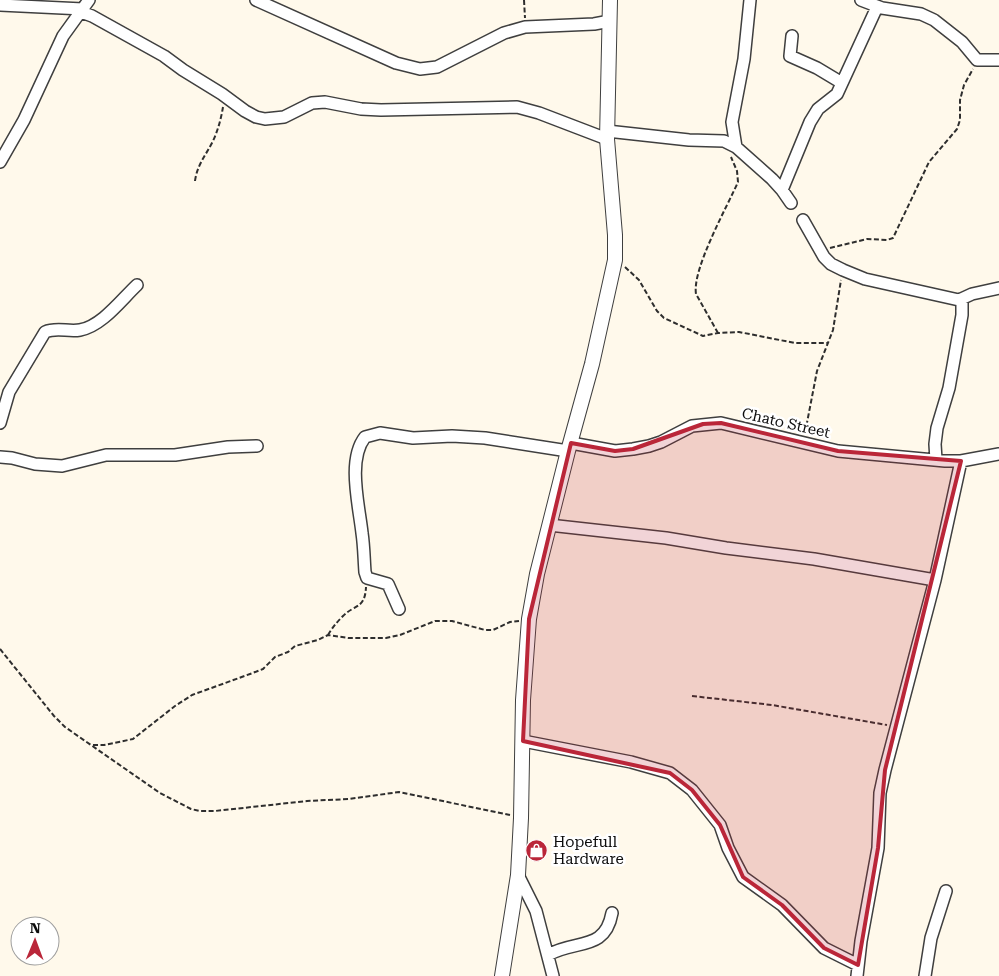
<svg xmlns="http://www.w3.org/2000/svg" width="999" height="976" viewBox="0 0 999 976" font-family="'Roboto Serif',serif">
	<rect width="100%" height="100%" fill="#fff9eb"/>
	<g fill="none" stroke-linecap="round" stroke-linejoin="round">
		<defs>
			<path id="minor" d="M256,0L396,63L420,69L437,67L504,33L525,27L594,24L610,21
				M861,0L882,8L921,14L934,20L962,42L977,60H999
				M0,5L83,9
				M81,12L92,16L164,56L183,70L222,94L245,111L256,117L265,119L284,117L312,103L325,102L361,109L381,110L517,107L539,113L607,139
				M792,36L790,56L817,68L842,83
				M607,131L689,140L724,141L736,147L772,179L782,190L791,203
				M736,147L732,122L744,59L750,0
				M0,162L24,120L63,36L89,0
				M782,190L810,122L818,109L837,94L877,7
				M803,220L824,257L831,264L843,270L865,279L959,300L972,294L999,288
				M0,423L9,392L45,332C56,327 68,332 80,330C102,326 121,300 137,285
				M571,443L615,451L633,449L649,446L661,442L692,426L721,423L838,451L945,461H961L999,454
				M0,457L12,458L35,464L62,466L106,455H175L228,447L257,446
				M936,460L935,444L937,428L949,388L962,315V299
				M549,525L666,538L726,548L814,559L935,580
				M399,609L388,584L367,578L365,572C364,559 364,546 362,533C359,505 347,460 365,437L380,433L413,438L452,436L485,438L568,451
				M523,741L631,762L670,773L692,790L720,825L728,848L743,877L782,905L824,948L858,965
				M518,875L536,911L553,976
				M548,955C575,939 605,952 612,913
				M857,976L861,941L878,848L880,793L885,770L935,580L961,461
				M925,976L931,938L946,891"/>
			<path id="tertiary" d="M502,976L518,875L521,818L523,700L529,619L537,574L568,451L592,364L615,260V235L607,139L610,0"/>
		</defs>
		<!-- minor casing -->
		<use href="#minor" stroke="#3f3f3f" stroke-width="14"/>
		<!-- tertiary casing -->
		<use href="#tertiary" stroke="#3f3f3f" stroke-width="16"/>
		<!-- path -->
		<path stroke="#2e2e2e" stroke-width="2" stroke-dasharray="5 2.5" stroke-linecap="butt" d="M524,0L525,18
			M195,181C197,165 206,155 213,141C218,130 221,119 223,107
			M830,248L867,239L887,240L893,238L929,162L957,129L960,120V100L964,85L973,69
			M625,267L639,280L657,311L664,318L703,336L718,333L739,332L795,343H828
			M718,333L696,294C692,269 727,207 738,182L737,171L731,157
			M805,433L817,371L833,330L841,280
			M328,635C332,628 337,622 343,616C355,604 365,609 366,587
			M0,649L54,716L65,727L160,793L191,809L200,811H215L307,801L349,799L399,792L510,815
			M692,696L772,705L887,725
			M93,745H104L133,739L175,706L192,695L250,674L263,669L275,657L288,652L295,646L318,640L328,635L348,638H386L400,635L435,621H452L485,630H493L510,622L519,621"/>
		<!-- minor -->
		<use href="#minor" stroke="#fff" stroke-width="11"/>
		<!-- tertiary -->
		<use href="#tertiary" stroke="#fff" stroke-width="14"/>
	</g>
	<!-- marked area -->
	<path fill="#ba2639" fill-opacity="0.2" stroke="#ba2639" stroke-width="4" stroke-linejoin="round" d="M721,423L838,451L961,461L885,770L878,848L858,965L824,948L782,905L743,877L720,825L692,790L670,773L523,741L529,619L571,443L615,451L633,449L703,424Z"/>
	<!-- icons -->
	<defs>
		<symbol id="shop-disc" viewBox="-11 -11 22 22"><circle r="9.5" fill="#ba2639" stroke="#fff"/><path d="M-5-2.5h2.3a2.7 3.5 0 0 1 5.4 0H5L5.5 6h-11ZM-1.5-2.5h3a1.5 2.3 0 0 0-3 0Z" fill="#fff"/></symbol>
	</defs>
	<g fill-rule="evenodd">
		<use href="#shop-disc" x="524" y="838" width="25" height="25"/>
	</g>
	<g text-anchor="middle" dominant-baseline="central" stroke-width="5" stroke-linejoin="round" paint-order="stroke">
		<!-- street labels -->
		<g font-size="15" fill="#0c0c0c" stroke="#fff">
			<text transform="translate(786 423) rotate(13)">Chato Street</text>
		</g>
		<!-- poi labels -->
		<g font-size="15" fill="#0c0c0c" stroke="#fff" text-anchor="start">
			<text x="553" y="842">Hopefull<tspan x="553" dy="17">Hardware</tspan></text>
		</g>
	</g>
	<!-- north arrow -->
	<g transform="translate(35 941) rotate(1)"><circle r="24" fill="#ffffff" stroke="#9e9e9e"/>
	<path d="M0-4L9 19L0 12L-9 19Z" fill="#ba2639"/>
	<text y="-8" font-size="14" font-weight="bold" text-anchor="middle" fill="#0c0c0c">N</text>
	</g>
</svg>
